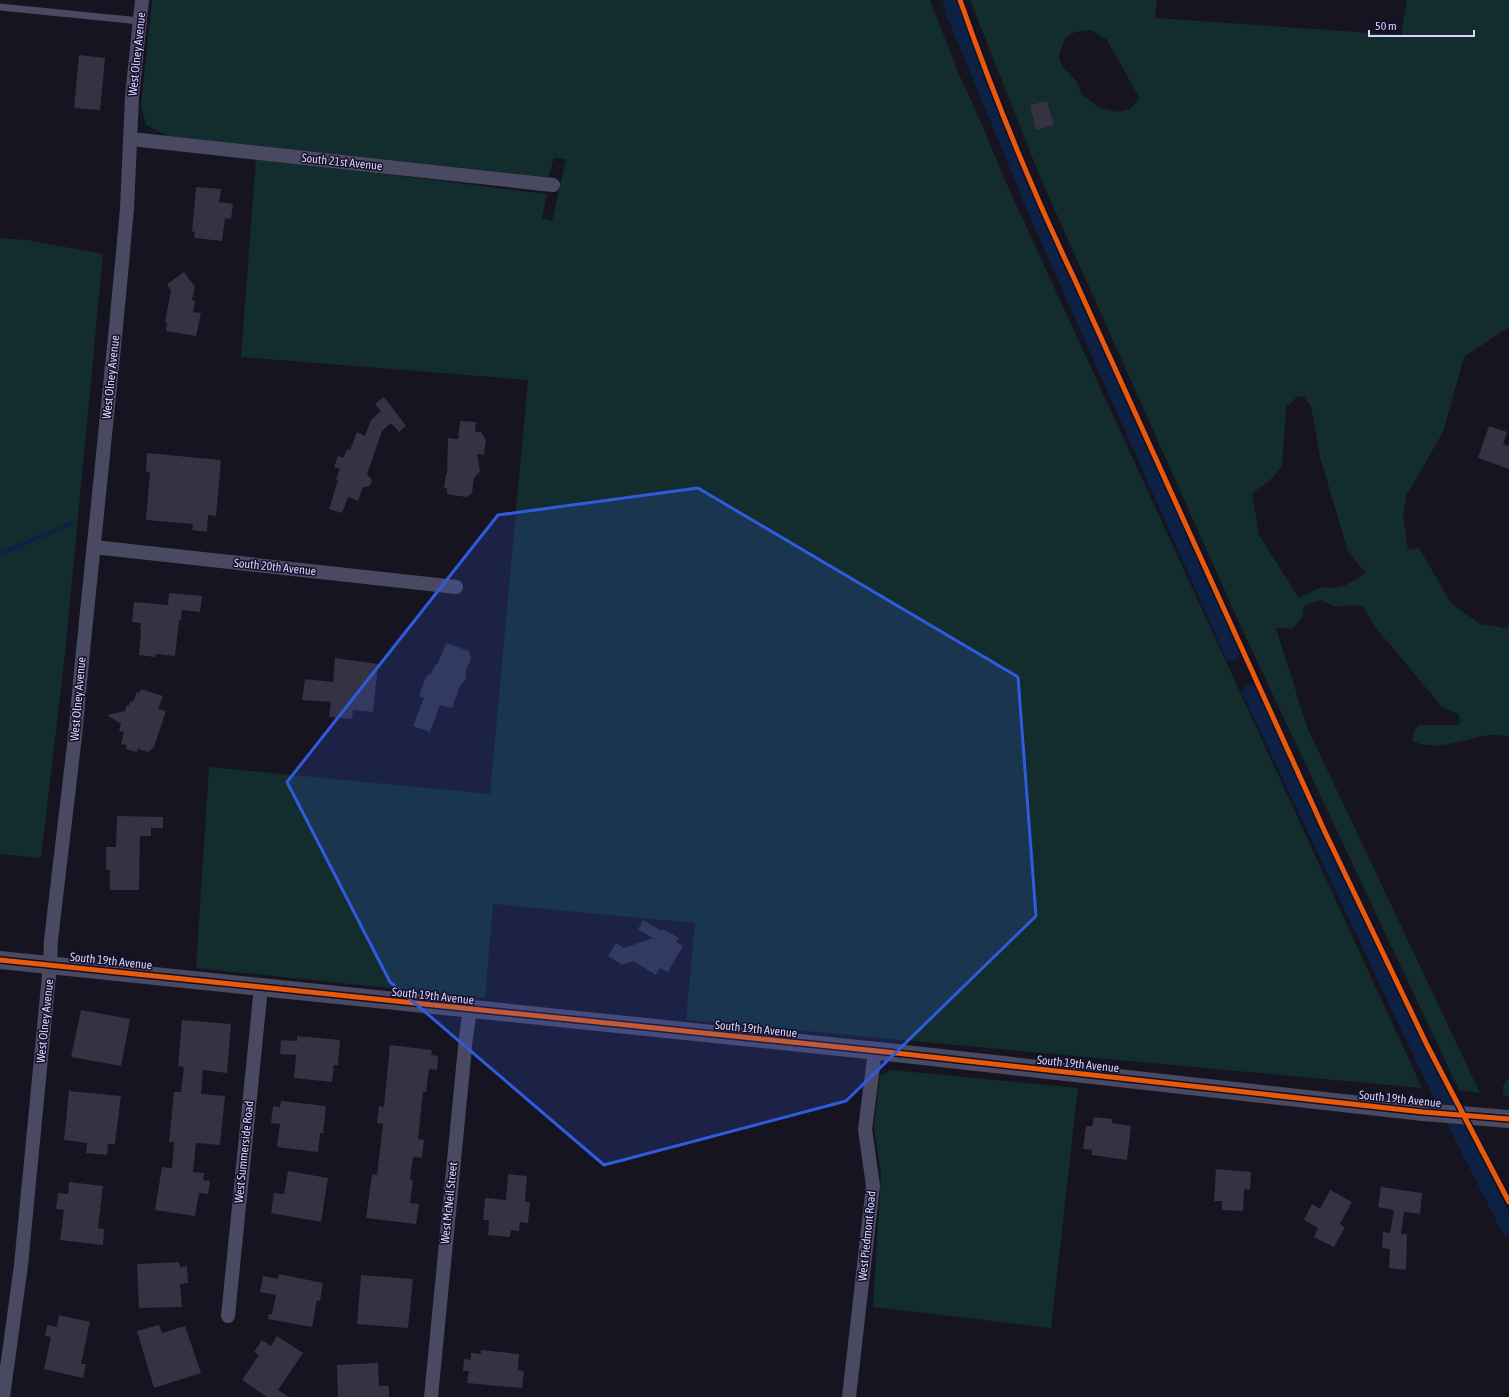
<svg xmlns="http://www.w3.org/2000/svg" width="1509" height="1397" viewBox="0 0 1509 1397" font-family="'Asap Condensed',sans-serif">
	<rect width="100%" height="100%" fill="#161421"/>
	<!-- green -->
	<path fill="#132c2d" fill-rule="evenodd" d="M152,0H930L958,72L984,129L1003,176L1422,1088L686,1020L695,923L493,904L485,998L196,968L209,767L490,794L528,380L241,357L256,158L547,194L542,218L552,221L566,159L554,158L548,177L168,136L146,125L141,106Z
		M970,0H1157L1155,18L1401,35L1407,0H1509V327L1464,357L1443,432L1406,496L1403,516L1408,550L1419,548L1451,603L1480,624L1495,626L1506,629L1509,625V736C1503,736 1496,734 1491,735C1465,738 1437,753 1412,741L1414,731L1418,725H1459L1461,720L1458,714L1442,707L1376,628L1363,607L1352,605L1336,607L1321,600L1304,606L1302,618L1292,629L1276,628L1307,727L1480,1093L1459,1090L1241,627L1040,177ZM1091,30L1107,40L1139,97L1136,103L1130,109L1118,112L1100,108L1081,94L1077,82L1061,65L1059,56L1065,38L1075,32ZM1298,396L1304,397L1311,406L1320,457L1348,552L1366,573L1346,585L1334,588L1321,587L1299,598L1259,535L1252,493L1269,481L1282,467L1286,407Z
		M0,238L27,240L103,254L65,654L41,858L0,854Z
		M892,1070L1078,1088L1051,1328L873,1307L881,1175L874,1127L880,1075Z
		M1509,1077V1096L1503,1095V1086Z"/>
	<g fill="none" stroke-linecap="round" stroke-linejoin="round">
		<!-- stream -->
		<path stroke="#0d2144" stroke-width="4" d="M0,554L72,523"/>
		<!-- canal -->
		<path stroke="#0d2144" stroke-width="15" d="M950,0L954,14L1040,221L1232,653
			M1250,692L1432,1077L1509,1229"/>
	</g>
	<!-- building -->
	<path fill="#343243" d="M79,55L105,58L100,110L74,108Z
		M1047,101L1054,125L1036,130L1030,105Z
		M196,187L221,189L219,202L233,204L231,219L225,218L222,241L194,238L195,231L192,232Z
		M184,272L195,287L192,300L195,301L193,312L201,313L196,336L166,331L167,322H165L171,291L167,284Z
		M384,397L406,426L399,432L391,423L382,431L367,474L372,480L370,486L363,487L358,501L348,497L342,513L329,509L338,480L336,479L340,469L334,467L338,456L343,458L347,449L350,450L357,432L365,436L371,420L381,411L375,404Z
		M460,421L476,422L475,432H481L486,440L484,455L477,454L480,471L474,478L472,493L466,497L447,494V488H444L446,474H447L448,438L458,439Z
		M1489,426L1507,432L1503,444L1509,446V469L1478,458Z
		M147,453L221,460L216,516L208,515L207,532L192,530L193,524L146,520L150,472H146Z
		M169,593L202,596L200,612L182,610L181,620H179L175,656L156,654L155,657L139,655L141,630L140,629L141,623L132,622L134,602L168,605Z
		M446,643L469,651L471,659L466,670V679L460,686L452,708L440,705L430,732L413,726L424,698L420,697L421,695H419L427,675H428L429,674H431L435,665L438,663Z
		M335,658L378,664L373,712L353,710L352,719L329,717L331,702L302,700L305,679L333,682Z
		M141,689L163,696L158,709L166,711L154,747L148,752L138,749L137,752L126,749L127,745L121,744L124,732L119,731L121,724L107,715L125,711L127,705L129,706L130,701L133,702L137,692L139,693Z
		M117,816L163,817V828H151V836H140L139,890H110V870H106V847H116Z
		M643,920L662,931L663,929L679,938L676,942L683,946L668,972L660,968L656,975L633,961L622,965L608,956L616,943L624,948L653,938L638,929Z
		M81,1010L130,1019L121,1066L71,1057Z
		M182,1020L231,1024L227,1073L203,1070L201,1094L225,1096L220,1145L196,1143L193,1172L204,1173L203,1180L210,1181L208,1194L199,1193L195,1216L155,1210L162,1167L172,1168L174,1142H169L174,1092H181L184,1067L178,1066Z
		M297,1036L340,1040L338,1065H334L332,1082L294,1078L296,1055L280,1054L281,1040L297,1041Z
		M390,1045L432,1050L431,1055L438,1056L437,1070L429,1069L426,1092H423L418,1139L424,1140L422,1158L413,1157L410,1179L413,1180L410,1203L419,1204L416,1224L366,1218L372,1174L377,1175L383,1124L377,1123L379,1106L384,1107Z
		M69,1091L121,1096L115,1144H108L107,1155L86,1153L87,1143L64,1140Z
		M281,1101L326,1106L323,1133H320L318,1152L277,1147L280,1124L271,1123L273,1106L280,1107Z
		M1094,1117L1112,1119V1123L1131,1126L1127,1160L1092,1155V1150L1083,1149L1086,1126H1092Z
		M1216,1169L1251,1172L1250,1190L1244,1189L1243,1211L1222,1210V1201H1214Z
		M288,1171L328,1178L321,1222L271,1213L274,1193L284,1194Z
		M508,1174L527,1176L525,1202H530L528,1223L520,1222L519,1231L511,1230L510,1237L488,1235L489,1220H483L485,1198L506,1200Z
		M69,1182L103,1186L98,1228L104,1229L103,1245L60,1240L64,1210L56,1209L58,1193L68,1194Z
		M1381,1187L1422,1193L1420,1214L1404,1212L1401,1234H1407L1406,1270L1389,1268L1390,1249L1382,1248L1383,1232L1390,1233L1394,1210L1378,1207Z
		M1330,1190L1352,1202L1340,1224L1345,1227L1334,1247L1314,1237L1318,1228L1304,1220L1312,1204L1320,1209Z
		M179,1262L180,1267L187,1266L188,1283L180,1284L182,1307L139,1308L137,1264Z
		M279,1274L323,1283L320,1301L317,1300L312,1327L268,1319L269,1314H272L276,1295L260,1292L263,1276L278,1279Z
		M361,1275L413,1279L408,1328L357,1324Z
		M59,1315L90,1322L81,1364H86L83,1378L44,1369L51,1337L45,1336L47,1325L57,1327Z
		M159,1325L162,1333L185,1326L201,1373L154,1388L137,1331Z
		M277,1336L303,1353L278,1390L289,1397H267L242,1380L259,1355L254,1352L262,1340L271,1346Z
		M481,1350L519,1354L518,1370L524,1371L522,1388L467,1383L469,1371H463L464,1359L471,1360V1353L481,1354Z
		M378,1363L379,1386H389V1397H338L337,1365Z"/>
	<g fill="none" stroke-linecap="round" stroke-linejoin="round">
		<!-- service -->
		<path stroke="#4a4962" stroke-width="7" d="M0,7L140,21"/>
		<!-- minor -->
		<path stroke="#4a4962" stroke-width="14" d="M131,139L553,185
			M94,547L456,587
			M228,1316L261,987
			M3,1397L21,1265L50,965L51,940L75,736L82,661L116,327L127,209L132,97L142,0
			M431,1397L466,1037L470,1010
			M849,1397L873,1186L865,1129L875,1051"/>
		<!-- tertiary -->
		<path stroke="#4a4962" stroke-width="18" d="M0,960L887,1052L1423,1112L1509,1119"/>
		<defs>
			<path id="cycleway" d="M960,0C993,94 1031,188 1074,278L1325,832L1427,1045L1509,1202
				M0,960L887,1052L1423,1112L1509,1119"/>
		</defs>
		<!-- cycleway casing -->
		<use href="#cycleway" stroke="#130f26" stroke-width="8"/>
		<!-- cycleway -->
		<use href="#cycleway" stroke="#e8590c" stroke-width="5"/>
	</g>
	<!-- marked area -->
	<path fill="#305bdc" fill-opacity="0.2" stroke="#305bdc" stroke-width="3" stroke-linejoin="round" d="M698,488L1018,677L1036,916L846,1101L604,1165L390,982L287,782L498,515Z"/>
	<g text-anchor="middle" dominant-baseline="central" stroke-width="3" stroke-linejoin="round" paint-order="stroke">
		<!-- street labels -->
		<g font-size="12" fill="#d9d4ff" stroke="#130f26">
			<text transform="translate(137 54) rotate(-84)">West Olney Avenue</text>
			<text transform="translate(342 162) rotate(6)">South 21st Avenue</text>
			<text transform="translate(111 377) rotate(-84)">West Olney Avenue</text>
			<text transform="translate(275 567) rotate(6)">South 20th Avenue</text>
			<text transform="translate(78 699) rotate(-85)">West Olney Avenue</text>
			<text transform="translate(111 961) rotate(6)">South 19th Avenue</text>
			<text transform="translate(433 996) rotate(6)">South 19th Avenue</text>
			<text transform="translate(45 1021) rotate(-84)">West Olney Avenue</text>
			<text transform="translate(756 1029) rotate(6)">South 19th Avenue</text>
			<text transform="translate(1078 1064) rotate(6)">South 19th Avenue</text>
			<text transform="translate(1400 1099) rotate(6)">South 19th Avenue</text>
			<text transform="translate(244 1152) rotate(-84)">West Summerside Road</text>
			<text transform="translate(449 1203) rotate(-84)">West McNeil Street</text>
			<text transform="translate(867 1236) rotate(-84)">West Piedmont Road</text>
		</g>
	</g>
	<!-- scale -->
	<path d="M1369 30v6h105v-6" fill="none" stroke="#d9d4ff" stroke-width="2"/>
	<text x="1375" y="30" font-size="12" fill="#d9d4ff" stroke="#130f26" stroke-width="3" paint-order="stroke">50 m</text>
</svg>
